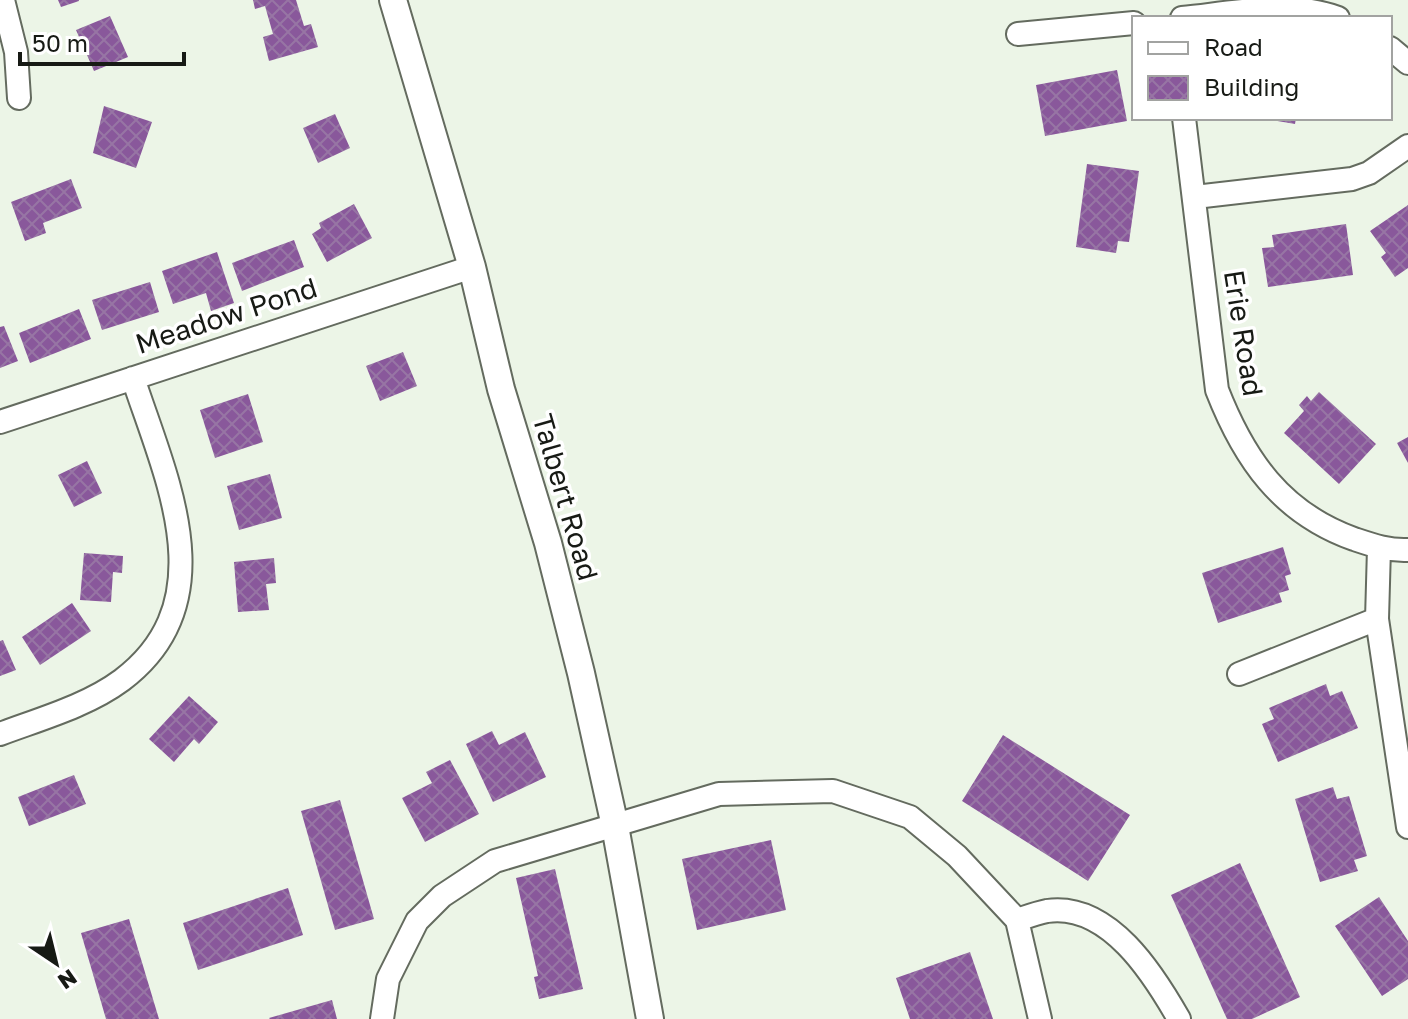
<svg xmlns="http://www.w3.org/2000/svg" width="1408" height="1019" viewBox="0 0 1408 1019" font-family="'Golos Text',sans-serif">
	<defs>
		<pattern id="building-cross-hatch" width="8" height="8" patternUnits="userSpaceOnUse" patternTransform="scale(2)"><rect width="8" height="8" fill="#89589b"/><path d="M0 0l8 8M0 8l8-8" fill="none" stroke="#9775a4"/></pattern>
	</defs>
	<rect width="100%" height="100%" fill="#ecf5e7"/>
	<!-- building -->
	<path fill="url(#building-cross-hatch)" d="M58,0H79V1L61,7Z
		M253,0H296L304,26L311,24L318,47L269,61L263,37L273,34L265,6L255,9Z
		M110,16L128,57L94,71L76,30Z
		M1117,70L1127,121L1045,136L1036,85Z
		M104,106L152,122L136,168L93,153Z
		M335,114L350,148L318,163L303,128Z
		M1260,118H1296L1295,124Z
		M1087,164L1139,171L1129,242L1118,241L1116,253L1076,247Z
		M71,179L82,208L43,223L46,233L25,241L11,202Z
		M354,204L372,238L327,262L312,234L321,228L319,223Z
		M1408,205V268L1395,277L1381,257L1386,253L1370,231Z
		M1346,224L1353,275L1268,287L1262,248L1274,247L1272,235Z
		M294,240L304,267L242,291L232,263Z
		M217,252L234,303L211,311L206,293L173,304L162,271Z
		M150,282L159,312L102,330L92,300Z
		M79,309L91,339L30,363L19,333Z
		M4,326L18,361L0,368V327Z
		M403,352L417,386L380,401L366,366Z
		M1319,392L1376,444L1339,484L1284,433L1304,411L1299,405L1307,396L1311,401Z
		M248,394L263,442L215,458L200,410Z
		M1408,437V463L1397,443Z
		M87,461L102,493L74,507L58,475Z
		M270,474L282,518L239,530L227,486Z
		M1283,547L1291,574L1285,576L1289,590L1279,593L1282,602L1218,623L1202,573Z
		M84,553L123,556L122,573L113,572L111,602L80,600Z
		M274,558L276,583L266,584L269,610L238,612L234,562Z
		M72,603L91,631L40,665L22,637Z
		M3,640L16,670L0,676V641Z
		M1326,684L1330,696L1342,691L1358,728L1278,762L1262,724L1274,719L1269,708Z
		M189,696L218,722L199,744L194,739L174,762L149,739Z
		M492,731L499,745L525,732L546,777L493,802L466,744Z
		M1003,735L1130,815L1088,881L962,801Z
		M450,760L479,814L425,842L402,798L432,783L426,772Z
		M74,775L86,804L29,826L18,797Z
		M1333,787L1337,799L1349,796L1367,856L1354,860L1358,871L1320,882L1295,799Z
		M340,800L374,919L335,930L301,811Z
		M771,840L786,910L697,930L682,859Z
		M1240,863L1300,997L1252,1019H1227L1171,895Z
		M555,869L583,989L539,999L534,977L538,976L516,878Z
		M288,888L303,935L198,970L183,923Z
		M1379,897L1408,941V979L1382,996L1335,926Z
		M129,919L159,1019H106L81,933Z
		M970,952L993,1019H910L896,978Z
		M332,1000L337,1019H270L269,1018Z"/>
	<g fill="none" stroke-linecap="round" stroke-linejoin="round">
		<defs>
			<path id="minor" d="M3,0L16,52L19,98
				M1182,18C1232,13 1291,0 1338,18
				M1018,34L1134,23
				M1390,48L1408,63
				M1184,118L1217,390C1244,459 1281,513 1354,539C1372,545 1389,551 1408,550
				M1195,197L1352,179L1369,173L1408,146
				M0,422L472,267
				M1379,548L1377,619L1408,827
				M1239,674L1377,619
				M0,734C40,719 87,706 122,680C227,601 165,476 133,378
				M1017,920C1026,917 1037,913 1047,911C1109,902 1154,975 1179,1019
				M382,1019L388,979L417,921L442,896L495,861L719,794L833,791L910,817L957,856L1017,920L1040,1019"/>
			<path id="tertiary" d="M393,0L472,267L501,389L548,543L581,673L615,826L650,1019"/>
		</defs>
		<!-- minor casing -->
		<use href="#minor" stroke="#646b5f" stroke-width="26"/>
		<!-- tertiary casing -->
		<use href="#tertiary" stroke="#646b5f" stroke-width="30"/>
		<!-- minor -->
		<use href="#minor" stroke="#fff" stroke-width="22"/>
		<!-- tertiary -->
		<use href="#tertiary" stroke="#fff" stroke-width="26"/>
	</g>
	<g text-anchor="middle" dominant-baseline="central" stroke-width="7" stroke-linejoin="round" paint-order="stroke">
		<!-- street labels -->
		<g font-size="28" fill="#171a15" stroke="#fff">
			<text transform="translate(226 315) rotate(-18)">Meadow Pond</text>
			<text transform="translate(1244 333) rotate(81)">Erie Road</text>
			<text transform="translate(566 497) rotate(74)">Talbert Road</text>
		</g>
	</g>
	<!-- legend -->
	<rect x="1132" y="16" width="260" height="104" fill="#ffffff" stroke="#a2a3a1" stroke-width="2"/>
	<rect x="1148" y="42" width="40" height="12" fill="#ffffff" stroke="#a2a3a1" stroke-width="2"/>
	<text x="1204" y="56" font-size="24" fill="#171a15">Road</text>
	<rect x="1148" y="76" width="40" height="24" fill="url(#building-cross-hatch)" stroke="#a2a3a1" stroke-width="2"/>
	<text x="1204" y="96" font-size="24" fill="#171a15">Building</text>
	<!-- north arrow -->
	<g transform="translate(56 963) rotate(145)" stroke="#ffffff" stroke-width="6" paint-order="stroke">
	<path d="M0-6L14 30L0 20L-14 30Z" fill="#171a15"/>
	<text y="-12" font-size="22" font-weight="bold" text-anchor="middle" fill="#171a15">N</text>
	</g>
	<!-- scale -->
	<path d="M20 52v12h164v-12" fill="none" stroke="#171a15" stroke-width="4"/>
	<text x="32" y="52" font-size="24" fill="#171a15" stroke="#ffffff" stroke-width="6" paint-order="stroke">50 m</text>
</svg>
